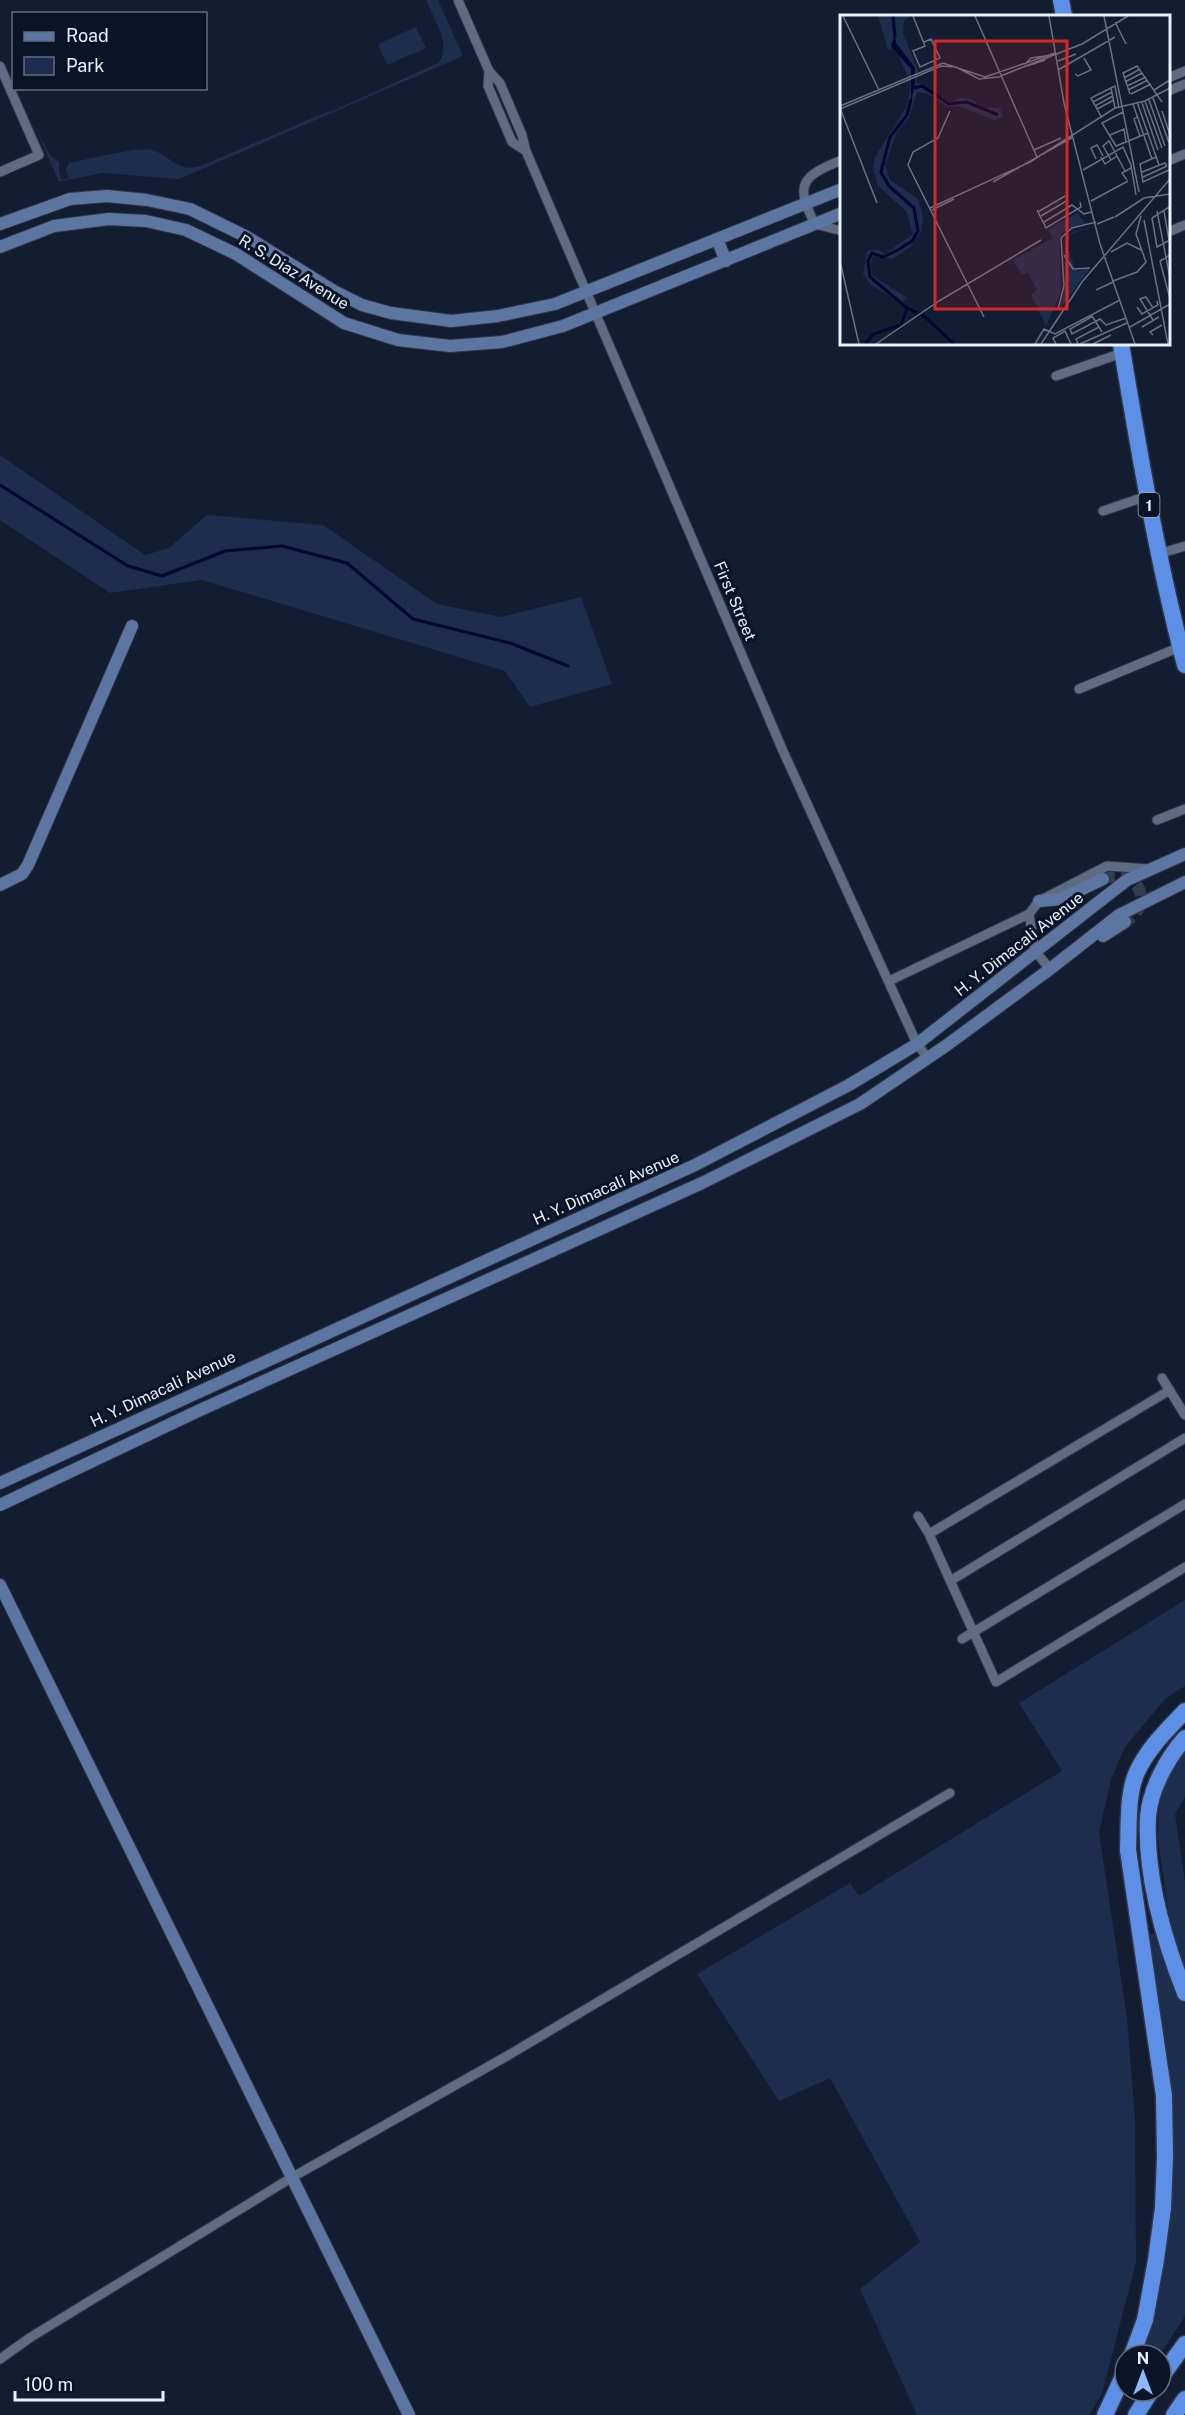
<svg xmlns="http://www.w3.org/2000/svg" width="1185" height="2415" viewBox="0 0 1185 2415" font-family="'Public Sans',sans-serif">
	<rect width="100%" height="100%" fill="#121d31"/>
	<!-- green -->
	<path fill="#1c2d4d" d="M426,0H438L463,56L179,179L102,173L59,182L36,129L50,155L59,162V172L62,180L69,178L66,169L69,163C86,160 139,146 152,150C174,157 176,174 203,165L329,111L330,112L438,63C453,46 433,18 426,0Z
		M416,27L426,48L387,65L378,44Z
		M0,455L145,555L169,548L207,515L323,525L437,604L501,617L581,597L612,684L530,707L505,671L202,580L110,593L0,520Z
		M1185,1600V1686L1165,1699L1125,1747L1111,1779L1099,1833L1127,2018L1135,2118L1136,2262L1102,2394L1089,2415H917L860,2289L920,2242L830,2078L779,2101L697,1974L850,1883L859,1896L1062,1771L1019,1703Z
		M1185,1752V1797L1175,1814L1185,1882V1987L1174,1953L1158,1839L1159,1807L1168,1777Z
		M1157,1933L1173,1979L1185,2004V2316L1160,2355H1136L1170,2210L1147,1935Z"/>
	<g fill="none" stroke-linecap="round" stroke-linejoin="round">
		<!-- stream -->
		<path stroke="#000730" stroke-width="3" d="M0,485L128,566L162,576L225,551L282,546L347,563L413,619L510,643L568,666"/>
		<!-- secondary-tunnel -->
		<path stroke="#323d50" stroke-width="12" stroke-dasharray="12 6" stroke-linecap="butt" d="M1103,879C1137,866 1157,903 1125,922"/>
		<defs>
			<path id="street" d="M458,0L489,71L500,83L522,135L526,151L783,751L917,1044L928,1058
				M0,66L39,155L0,172
				M489,71L488,86L512,142L526,151
				M1168,78L1185,71
				M1168,91L1185,84
				M842,160C802,176 794,184 815,224L842,231
				M1168,161L1185,154
				M1168,232L1185,225
				M1056,376L1122,353
				M1103,511L1147,496
				M1158,554L1185,546
				M1079,689L1180,647
				M1157,820L1185,809
				M1029,914L1035,951L1050,969
				M889,981L1029,914L1039,901L1107,866L1149,869
				M1162,1378L1185,1415
				M918,1516L929,1534L996,1682L1185,1567
				M929,1534L1170,1390
				M950,1581L1185,1438
				M962,1639L1185,1504
				M0,2359L31,2337L291,2178L507,2056L950,1793"/>
			<path id="secondary" d="M0,224L70,199L107,196L147,200L190,209L247,237L334,291L362,305L391,313L451,321L498,316L555,304L842,189
				M717,239L726,261
				M0,247L54,226L109,219L146,221L186,230L236,254L344,323L398,340L450,346L502,342L563,326L842,213
				M0,885L22,874L28,865L132,626
				M1039,901L1061,899L1103,879
				M1103,936L1125,922
				M0,1483L695,1165L849,1085L917,1044L1127,880L1185,854
				M0,1505L198,1411L702,1183L860,1104L947,1045L1050,969L1119,915L1185,882
				M0,1585L409,2415"/>
			<path id="highway" d="M1061,0L1064,16
				M1121,344C1139,451 1157,559 1185,665
				M1185,1738C1167,1758 1150,1790 1148,1817C1145,1875 1164,1940 1185,1993
				M1132,2355L1145,2320L1156,2260L1163,2208L1165,2156L1164,2096L1128,1850C1129,1828 1127,1793 1137,1772C1148,1748 1167,1730 1185,1711
				M1161,2377L1185,2344
				M1105,2415L1125,2372
				M1136,2415L1151,2391
				M1174,2415L1185,2399"/>
		</defs>
		<!-- street casing -->
		<use href="#street" stroke="#2f3646" stroke-width="11"/>
		<!-- secondary casing -->
		<use href="#secondary" stroke="#2f3646" stroke-width="14"/>
		<!-- highway casing -->
		<use href="#highway" stroke="#2f3646" stroke-width="19"/>
		<!-- street -->
		<use href="#street" stroke="#5d6b83" stroke-width="9"/>
		<!-- secondary -->
		<use href="#secondary" stroke="#5d76a1" stroke-width="12"/>
		<!-- highway -->
		<use href="#highway" stroke="#5d8fe6" stroke-width="16"/>
	</g>
	<g text-anchor="middle" dominant-baseline="central" stroke-width="6" stroke-linejoin="round" paint-order="stroke">
		<!-- shield labels -->
		<rect fill="#091427" stroke="#a5afbe" stroke-width="1.5" x="1138.5" y="493" width="21" height="24" rx="4.5"/>
		<g font-size="15" font-weight="bold" fill="#e8f1fe">
			<text x="1149" y="505">1</text>
		</g>
		<!-- street labels -->
		<g font-size="16" fill="#e8f1fe" stroke="#091427">
			<text transform="translate(294 272) rotate(32)">R. S. Diaz Avenue</text>
			<text transform="translate(735 601) rotate(67)">First Street</text>
			<text transform="translate(1019 944) rotate(-38)">H. Y. Dimacali Avenue</text>
			<text transform="translate(606 1188) rotate(-24)">H. Y. Dimacali Avenue</text>
			<text transform="translate(163 1389) rotate(-25)">H. Y. Dimacali Avenue</text>
		</g>
	</g>
	<!-- overview -->
	<g transform="translate(840 15)">
		<rect width="330" height="330" fill="#121d31"/>
		<path d="M38,1H71L64,5L63,18L78,55L76,67L111,88L118,83L131,84L144,93H160L163,102L154,105L118,91L108,92L88,79L77,77L69,103L57,117L45,150L50,165L78,184L83,202L81,217L70,232L52,244L33,241L31,248L32,260L67,283L61,288L31,270L23,259L27,236L37,234L45,239L73,219L66,196L38,171L33,154L35,142L67,91L71,70L55,32L48,35ZM237,198L245,208L225,215L219,224L221,277L206,311L191,280L197,275L188,257L182,260L173,245L213,223L208,215ZM254,211L231,219L226,228L235,254L227,250L240,256L250,253L219,295L225,272V224L232,217Z" fill="#1c2d4d"/>
		<path d="M55,18L56,28L75,53V68L71,87V54L51,31Z" fill="#000730"/>
		<path fill="none" stroke="#000730" stroke-width="3" d="M53,1L55,22M74,73L82,71L109,89L127,87L158,100M71,84L67,100L50,122L41,157L49,171L74,193L78,216L72,226L58,235L43,242L32,238L28,246L30,262L67,293L84,301L114,329M25,329L34,319L61,310L67,293"/>
		<path fill="none" stroke="#687283" stroke-width="1.5" d="M3,1L39,75M73,1L85,31L73,36L80,52L100,43L91,24L84,27M135,1L197,142M209,1L224,88L260,229L295,329M264,1L299,177M275,7L286,29M218,46L236,39M185,49L191,43L205,41M187,51L205,45M218,55L275,22M235,59L238,61L251,55L244,43M284,63L300,54M285,67L302,58M287,71L306,62M288,75L308,65M314,75L330,65M290,79L283,58L297,51L322,87M291,79L311,69M313,83L329,128M309,85L325,131M305,86L322,133M253,87L272,77M297,87L319,150M302,88L318,135M293,89L312,144M0,91L103,48L145,62L215,38M255,91L273,81M0,93L37,188M275,93L271,73L275,71L279,93M0,94L101,51L116,52L139,64L158,62L242,29L288,1M257,94L274,85M110,96L98,123L73,137L68,150L144,302M322,96L330,120M283,97L262,108L276,131L308,118M297,102L294,104L300,121M262,103L251,83L271,73M270,120L284,114L286,127M194,135L221,123M261,142L265,149L277,141M316,142L300,149L303,167L329,155M256,144L251,133L257,130L263,141M271,145L263,131L269,126L285,156M243,155L283,132L291,150L296,180M302,157L325,148L327,151M303,162L327,151M287,165L282,158L291,153M153,167L233,122M251,186L288,166M90,193L190,147L275,93L305,86L330,73M92,195L114,184M197,195L206,213L241,192L240,187M317,196L330,263M324,196L329,225M330,196L329,192L312,203L317,232L330,225M198,197L225,181M201,201L228,185M275,202L304,183L330,179M304,205L328,329M204,207L232,190L244,199L251,197M257,209L274,202M271,237L287,228L301,235M224,240L233,254L250,253M330,240L320,246L330,284M0,246L19,329M273,266L297,257L306,247L296,219L301,201M256,275L273,267M297,292L302,299L318,290L317,286M313,293L306,282L300,284L313,305M218,294L224,271L221,223L232,213L256,207M252,301L262,317M253,301L230,314L232,319L260,304L266,310L286,303M290,312L330,289M302,312L319,302M313,320L310,317L322,310M36,329L99,286L201,225M195,329L204,314L215,319L280,285M201,329L242,267L330,164M216,329L213,323L225,316L231,329M238,329L236,324L259,312M240,329L287,308M253,329L271,320"/>
		<path fill="#d62828" fill-opacity="0.15" stroke="#d62828" stroke-width="3" d="M95,26H227V294H95Z"/>
		<rect width="330" height="330" fill="none" stroke="#e8f1fe" stroke-width="3"/>
	</g>
	<!-- legend -->
	<rect x="12" y="12" width="195" height="78" fill="#091427" stroke="#626c7d" stroke-width="1.5"/>
	<rect x="24" y="32" width="30" height="9" fill="#5d76a1" stroke="#626c7d" stroke-width="1.5"/>
	<text x="66" y="42" font-size="18" fill="#e8f1fe">Road</text>
	<rect x="24" y="57" width="30" height="18" fill="#1c2d4d" stroke="#626c7d" stroke-width="1.5"/>
	<text x="66" y="72" font-size="18" fill="#e8f1fe">Park</text>
	<!-- north arrow -->
	<g transform="translate(1143 2373)"><circle r="28" fill="#091427" stroke="#626c7d" stroke-width="1.5"/>
	<path d="M0-4.5L10 22L0 15L-10 22Z" fill="#90b8fd"/>
	<text y="-9" font-size="16" font-weight="bold" text-anchor="middle" fill="#e8f1fe">N</text>
	</g>
	<!-- scale -->
	<path d="M15 2391v9h148v-9" fill="none" stroke="#e8f1fe" stroke-width="3"/>
	<text x="24" y="2391" font-size="18" fill="#e8f1fe" stroke="#091427" stroke-width="4.5" paint-order="stroke">100 m</text>
</svg>
